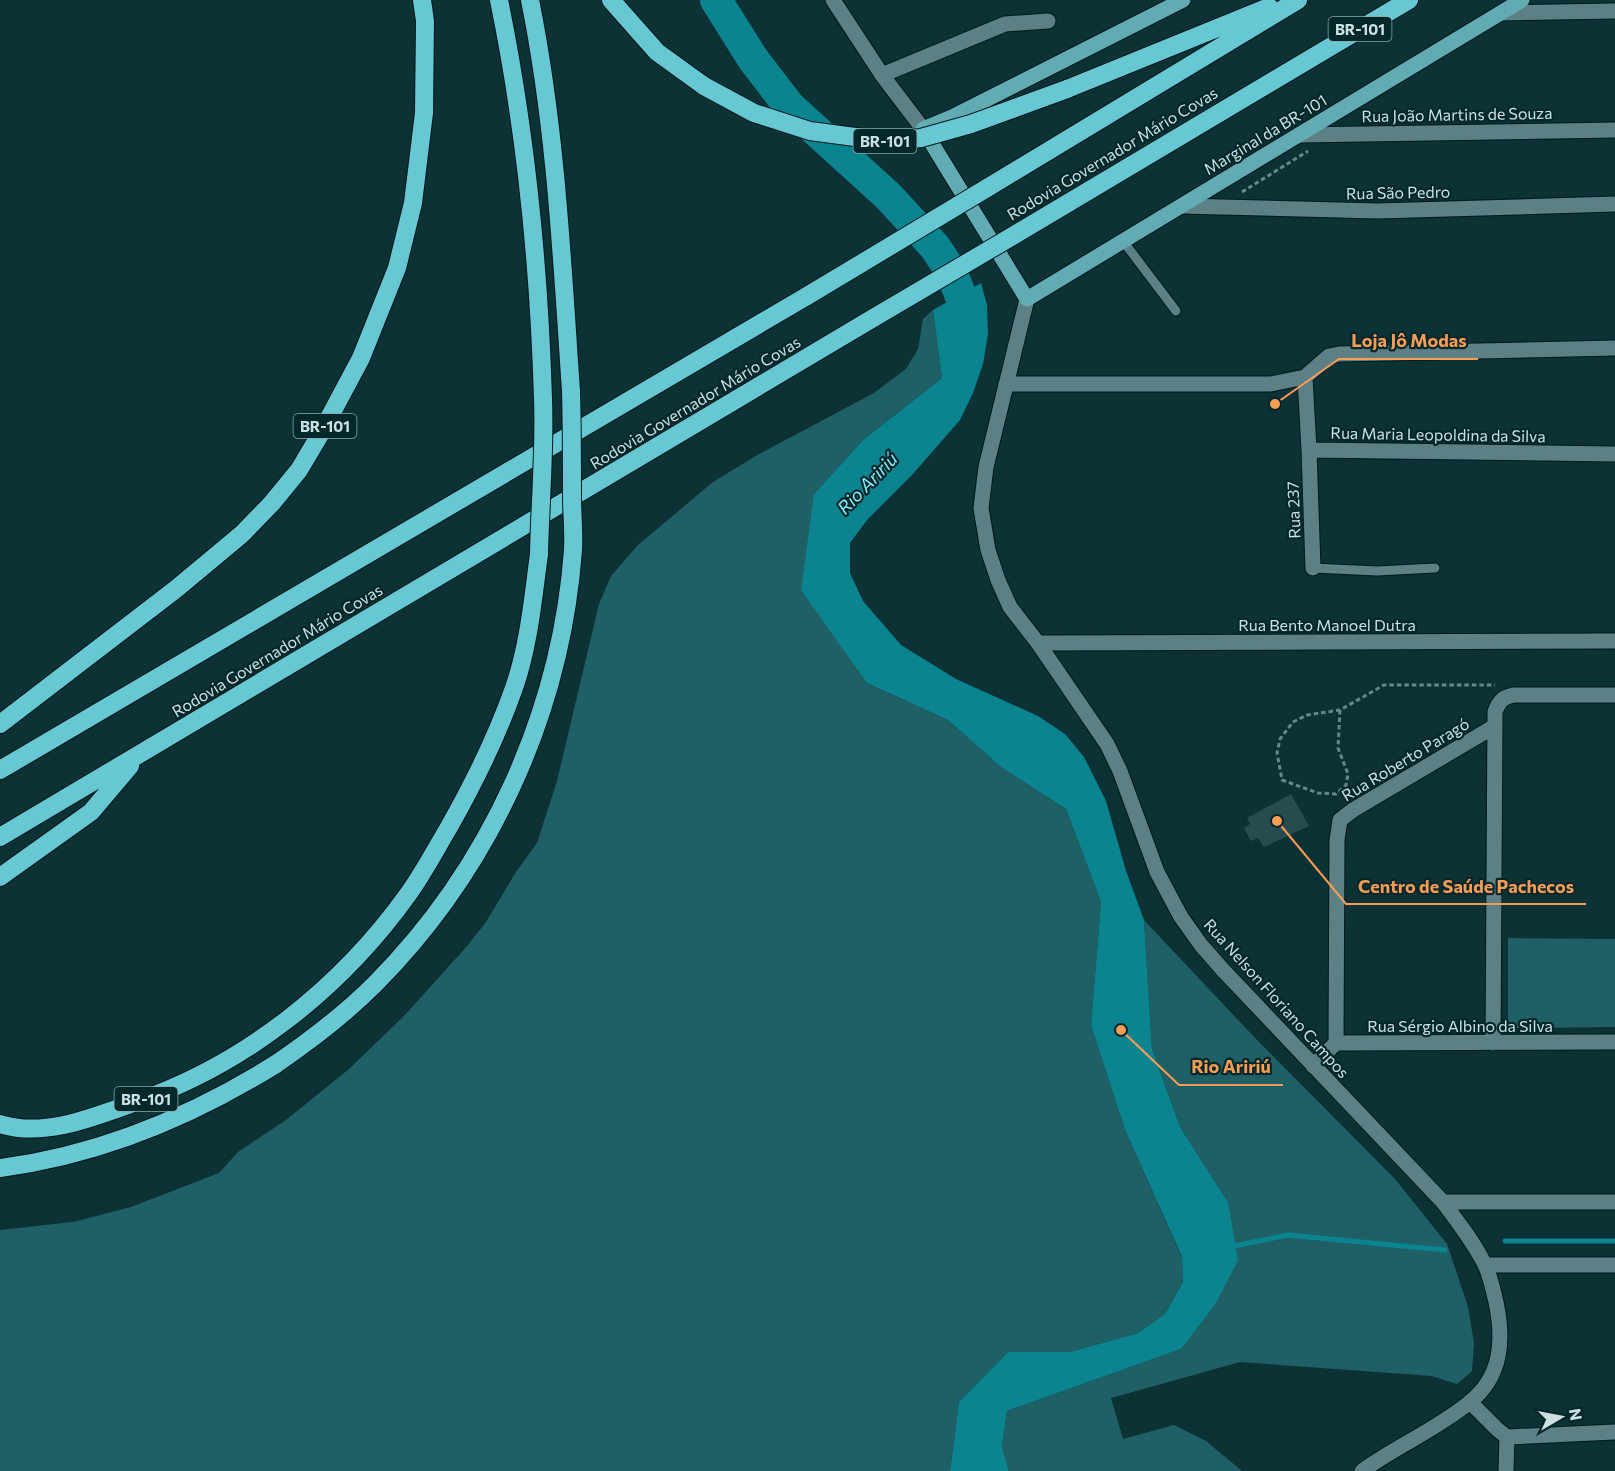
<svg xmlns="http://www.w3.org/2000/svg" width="1615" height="1471" viewBox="0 0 1615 1471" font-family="Commissioner,sans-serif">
	<rect width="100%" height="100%" fill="#0d3236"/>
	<!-- green -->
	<path fill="#1f6066" d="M933,310L942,378L863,440L814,494L867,683L948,720L1001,767L1066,809L1101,902L1091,1025L1125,1130L1182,1258L1183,1282L1165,1314L1138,1333L1070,1352H1008L959,1402L950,1471H0V1230L73,1222L131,1207L219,1173L238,1152L286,1120L349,1069L405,1015L468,945L486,922L516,872L537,843L557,781L599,604L611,576L638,545L713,482L759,454L874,393L906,369L918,349L923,319Z
		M1144,920L1255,1038L1395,1179L1447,1244L1468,1307L1474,1343L1472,1371L1457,1384L1432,1376L1240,1362L1111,1398L1123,1439L1174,1425L1206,1441L1242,1471H1009L1002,1446L1007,1411L1181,1349L1228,1202L1180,1127L1152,1049Z
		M1508,938L1615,939V1027L1515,1028L1510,1025L1508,1019Z"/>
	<!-- water -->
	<path fill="#0b848f" d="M981,283L987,305L988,334L983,364L973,393L960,420L912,475L867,520L850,543V573L863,601L901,645L956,679L1038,716L1065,734L1084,757L1106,801L1126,871L1144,920L1152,1049L1180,1127L1228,1202L1238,1260L1216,1303L1181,1349L1007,1411L1002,1446L1009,1471H950L959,1402L1008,1352H1070L1138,1333L1165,1314L1183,1282L1182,1257L1125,1130L1091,1025L1101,902L1066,809L1001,767L948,720L867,683L801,590L814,494L863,440L942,378L933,310Z"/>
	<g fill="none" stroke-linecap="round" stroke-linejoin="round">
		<!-- stream -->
		<path stroke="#0b848f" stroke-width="5" d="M1505,1241H1615
			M1229,1247L1288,1235L1445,1250"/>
		<!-- river -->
		<path stroke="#0b848f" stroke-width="32" d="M716,0L753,59L789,106L888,196L935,247L951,271L970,320V336"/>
	</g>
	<!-- building -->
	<path fill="#284b50" d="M1291,794L1309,826L1264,847L1258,838L1251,841L1244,828L1250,824L1247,818Z"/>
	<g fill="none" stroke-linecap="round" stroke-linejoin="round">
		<defs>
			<path id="lane" d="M1123,241L1176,311
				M1313,568L1377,571L1435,568"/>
			<path id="street" d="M1501,13L1615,11
				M882,75L1005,24L1048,21
				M1299,135L1615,130
				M1182,206L1378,211L1615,204
				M1305,377L1329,356L1339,354L1615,348
				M1006,384H1271L1305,377L1309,450L1615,454
				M1309,450L1313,568
				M1038,643L1615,641
				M1336,1043L1337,840L1340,820L1353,810L1495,726
				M1493,1043L1495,712C1499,701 1503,697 1514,695H1615
				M1313,1066L1336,1043L1615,1042
				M1470,1402L1497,1429L1507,1437L1615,1432
				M1506,1471L1507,1437"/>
			<path id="secondary" d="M833,0L882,75L923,129
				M1027,299L986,467L981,508L988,550L998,580L1010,607L1038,643L1107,744L1120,771L1157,872L1181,917L1201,945L1222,969L1443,1202C1458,1222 1473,1241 1484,1263C1490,1274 1493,1290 1496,1302C1504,1340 1502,1376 1470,1402C1437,1429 1397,1446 1362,1471
				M1443,1202H1615
				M1486,1265H1615"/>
			<path id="primary" d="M1183,0L952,117L923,129L1027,299L1522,0"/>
			<path id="highway" d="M530,0C556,129 562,260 571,391
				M611,0L657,52L704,86
				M1067,89L1269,7
				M987,188L1298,0
				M1016,234L1409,0
				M0,724L176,589L242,534L272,503L299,470L321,433L361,358L397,268L413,203L424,113L425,21L422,0
				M0,770L807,296
				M0,837L875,317
				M0,877L91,812L130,766
				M0,1124C45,1138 94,1117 136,1102C246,1064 342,987 409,893C424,872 436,849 449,827C474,783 497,736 514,688C529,645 533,598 539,554
				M0,1168C100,1155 191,1117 276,1064"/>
		</defs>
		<!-- lane casing -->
		<use href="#lane" stroke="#00191c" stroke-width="11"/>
		<!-- street casing -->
		<use href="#street" stroke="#00191c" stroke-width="17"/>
		<!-- secondary casing -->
		<use href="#secondary" stroke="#00191c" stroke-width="17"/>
		<!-- primary casing -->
		<use href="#primary" stroke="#00191c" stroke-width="17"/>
		<!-- highway casing -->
		<use href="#highway" stroke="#00191c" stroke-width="20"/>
		<!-- path -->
		<path stroke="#698689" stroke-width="3" stroke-dasharray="4.5 3" stroke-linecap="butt" d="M1242,192L1308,151
			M1340,710L1338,748L1348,774L1346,785L1336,794L1318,793L1282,780L1277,753L1280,739L1293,722L1307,715L1340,710L1384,685H1495"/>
		<!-- lane -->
		<use href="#lane" stroke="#5c8085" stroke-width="9"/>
		<!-- street -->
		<use href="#street" stroke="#5c8085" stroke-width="15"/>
		<!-- secondary -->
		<use href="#secondary" stroke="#5c8085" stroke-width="15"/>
		<!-- primary -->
		<use href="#primary" stroke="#63abb3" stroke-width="15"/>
		<!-- highway -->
		<use href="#highway" stroke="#67c7d2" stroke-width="18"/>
		<defs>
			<path id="highway-bridge" d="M499,0C526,132 539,265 543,399C545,450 540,503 539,554
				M704,86L754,113L810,131L885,141L921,138L971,124L1067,89
				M807,296L987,188
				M875,317L1016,234
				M276,1064C311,1040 345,1014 375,984C490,868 561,713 573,550C574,532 572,514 572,496C572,461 572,426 571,391"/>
		</defs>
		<!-- highway-bridge casing -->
		<use href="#highway-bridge" stroke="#00191c" stroke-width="20" stroke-linecap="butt"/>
		<!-- highway-bridge -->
		<use href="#highway-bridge" stroke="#67c7d2" stroke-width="18"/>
	</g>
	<g text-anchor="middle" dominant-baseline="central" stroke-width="4.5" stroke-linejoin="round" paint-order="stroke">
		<!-- shield labels -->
		<g fill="#02282c" stroke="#8fa9ab" stroke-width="1.5">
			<rect x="1328.5" y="17" width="63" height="24" rx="4.5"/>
			<rect x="853.5" y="129" width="63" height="24" rx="4.5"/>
			<rect x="293.5" y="414" width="63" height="24" rx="4.5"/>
			<rect x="114.5" y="1087" width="63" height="24" rx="4.5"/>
		</g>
		<g font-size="15" font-weight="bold" fill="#cce0e2">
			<text x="1360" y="29">BR-101</text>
			<text x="885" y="141">BR-101</text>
			<text x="325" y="426">BR-101</text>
			<text x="146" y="1099">BR-101</text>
		</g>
		<!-- street labels -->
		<g font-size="16" fill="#cce0e2" stroke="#02282c">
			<text transform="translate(1457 114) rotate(-1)">Rua João Martins de Souza</text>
			<text transform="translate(1265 134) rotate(-31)">Marginal da BR-101</text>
			<text transform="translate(1112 153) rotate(-31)">Rodovia Governador Mário Covas</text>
			<text transform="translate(1398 192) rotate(-1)">Rua São Pedro</text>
			<text transform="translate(695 402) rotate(-31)">Rodovia Governador Mário Covas</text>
			<text transform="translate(1438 434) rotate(1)">Rua Maria Leopoldina da Silva</text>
			<text transform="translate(1293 510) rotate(-92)">Rua 237</text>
			<text x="1327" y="624">Rua Bento Manoel Dutra</text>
			<text transform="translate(277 650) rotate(-31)">Rodovia Governador Mário Covas</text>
			<text transform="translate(1405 759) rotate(-31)">Rua Roberto Paragó</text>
			<text transform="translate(1277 998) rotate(48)">Rua Nelson Floriano Campos</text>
			<text x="1460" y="1025">Rua Sérgio Albino da Silva</text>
		</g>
		<!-- water labels -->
		<g font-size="18" font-style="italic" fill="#86f0fc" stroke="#02282c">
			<text transform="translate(867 483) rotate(-46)">Rio Aririú</text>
		</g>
	</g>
	<!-- callouts -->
	<path fill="none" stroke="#fd9c55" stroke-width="2" d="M1275 404L1339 359H1478M1277 821L1346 904H1586M1121 1030L1179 1085H1283"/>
	<g fill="#fd9c55" stroke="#02282c" stroke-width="2">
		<circle cx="1275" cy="404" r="6"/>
		<circle cx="1277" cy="821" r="6"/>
		<circle cx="1121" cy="1030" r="6"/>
	</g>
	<g font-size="18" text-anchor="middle" font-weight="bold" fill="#fd9c55" stroke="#02282c" stroke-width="4.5" stroke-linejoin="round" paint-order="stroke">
		<text x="1409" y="347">Loja Jô Modas</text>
		<text x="1466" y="893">Centro de Saúde Pachecos</text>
		<text x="1231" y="1073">Rio Aririú</text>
	</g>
	<!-- north arrow -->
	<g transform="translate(1561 1417) rotate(80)" stroke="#02282c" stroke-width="4.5" paint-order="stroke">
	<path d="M0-4.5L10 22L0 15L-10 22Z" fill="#cce0e2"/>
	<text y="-9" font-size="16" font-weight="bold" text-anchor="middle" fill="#cce0e2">N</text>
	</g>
</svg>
